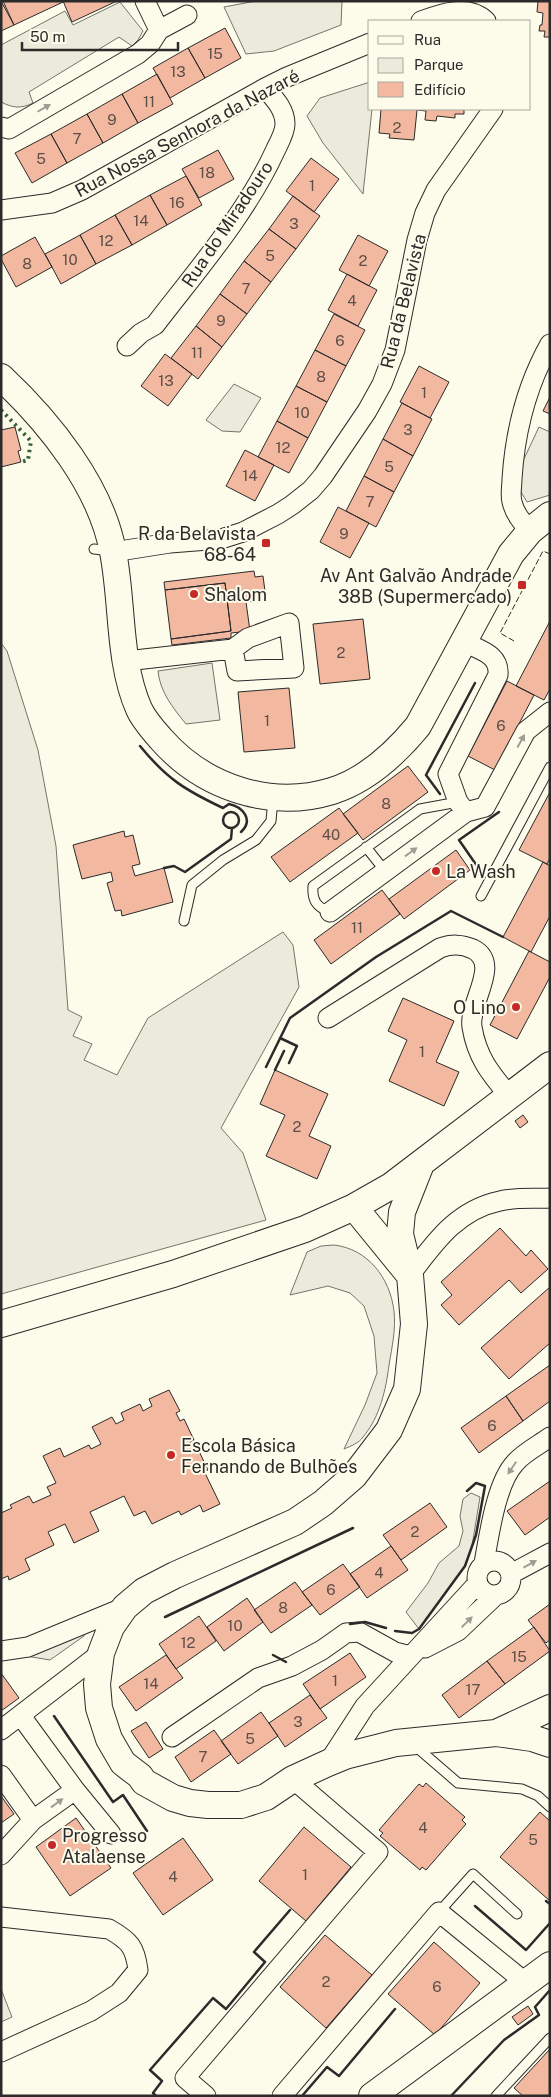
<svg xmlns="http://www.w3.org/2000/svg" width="551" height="2097" viewBox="0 0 551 2097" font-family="'Public Sans',sans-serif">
	<rect width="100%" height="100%" fill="#fdfbea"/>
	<!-- green -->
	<path fill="#ecebdb" stroke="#74746e" d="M256,1H342L341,25L274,51L246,54L224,7Z
		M120,2L143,31L138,40L132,46L119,37L29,92L33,103C21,109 13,108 1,102V45L65,11L73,25Z
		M370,82V109H372L363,194L323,143L307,116L320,98Z
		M234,384L261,398L240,432L222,431L206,420Z
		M539,427L550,432V495L527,502L518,487L522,463Z
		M1,643L7,651L38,750L56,846L68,1010L82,1017L73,1036L92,1044L84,1060L117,1075L148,1018L283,932L293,945L299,987L221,1128L243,1153L266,1220L1,1294Z
		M212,663L220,720L186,724C173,708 160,692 158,671Z
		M334,1245C368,1249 390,1278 394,1311C396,1329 392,1347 389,1365C386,1389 380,1417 363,1437C359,1443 351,1446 344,1449L365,1405L377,1373L374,1336L364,1306L350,1293L328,1286L290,1295L307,1252L321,1246Z
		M471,1493L480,1497L472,1546L465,1566L419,1629L406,1612L428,1583L439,1563L459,1546L463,1531L460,1516L463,1499Z
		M83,1629L84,1636L50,1660L26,1656Z
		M1,1989L12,2017L1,2022Z"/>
	<!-- building -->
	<path fill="#f2b8a0" stroke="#2b2b2b" d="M1,1L14,25L1,31Z
		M3,1H63V2L14,25Z
		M63,1H117L72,22Z
		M538,1H550V37H544L545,31H539L540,25H542L543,13L537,12Z
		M225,28L241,58L205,78L188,48Z
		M188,48L205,78L170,98L153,68Z
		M157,74L173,104L138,123L122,94Z
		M122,94L138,123L103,143L87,114Z
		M381,109H464V114H455V118L437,116L436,121L425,120L426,111L417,110L414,140L389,138L390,134L379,133Z
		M87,114L103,143L67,163L51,134Z
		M51,134L67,163L32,183L15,153Z
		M218,150L234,179L199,198L182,169Z
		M311,158L339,179L314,212L286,191Z
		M186,176L202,205L167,225L150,195Z
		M150,195L167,225L132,245L115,215Z
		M293,196L320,216L296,249L269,229Z
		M115,215L132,245L96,264L80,235Z
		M269,229L296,249L271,282L244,261Z
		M80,235L96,264L61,284L45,254Z
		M358,235L388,251L369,286L339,270Z
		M35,237L52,267L16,287L1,259V256Z
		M244,261L271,282L247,314L220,294Z
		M347,274L377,290L358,326L328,310Z
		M220,294L247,314L222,347L196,326Z
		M334,314L365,330L346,366L315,350Z
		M196,326L222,347L198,379L171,358Z
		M315,350L346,366L327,402L296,386Z
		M165,354L192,374L168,406L141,386Z
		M419,366L449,382L430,418L400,402Z
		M296,386L327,402L308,438L277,421Z
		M550,397V414L543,411Z
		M402,403L432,419L413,456L383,439Z
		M277,421L308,438L289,473L258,457Z
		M15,427L21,450L18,451L21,462L1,467V430Z
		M383,439L413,456L394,492L364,476Z
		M245,450L274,465L255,501L226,486Z
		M364,476L394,492L376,527L346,511Z
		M338,507L369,523L350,558L320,542Z
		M254,571L255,577L263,576L266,599L246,602L250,631L231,633V638L172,645L171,639L231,631L225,583L165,590L164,582Z
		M225,583L231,631L171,639L165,590Z
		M363,619L370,679L320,684L313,624Z
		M550,621V689L544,700L516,686Z
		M507,681L534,695L495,770L468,756Z
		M289,688L295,748L244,752L238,692Z
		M408,766L428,792L363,840L343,814Z
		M550,792V858L547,864L519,850Z
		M339,808L358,833L290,882L271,857Z
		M124,831L125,837L133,835L140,864L132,866L135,876L164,868L173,902L122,916L121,910L115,911L107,883L113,881L111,872L82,879L73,845Z
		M456,850L470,870L404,919L389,899Z
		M543,862L550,866V916L531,952L503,937Z
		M382,890L400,914L331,964L314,940Z
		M529,951L550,962V977L517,1039L490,1025Z
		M403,998L454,1021L436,1062L459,1072L444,1106L389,1081L407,1040L388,1031Z
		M275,1070L328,1094L309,1136L331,1146L317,1179L266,1156L285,1115L260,1104Z
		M523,1115L528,1122L520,1128L515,1121Z
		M500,1228L526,1256L531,1250L548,1269L521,1293L509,1280L459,1325L441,1305L452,1295L441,1282Z
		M550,1287V1343L509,1379L481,1348Z
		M550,1365V1401L523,1421L506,1396Z
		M169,1390L180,1411L176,1413L180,1421L184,1419L194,1440L190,1442L194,1449L197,1447L208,1470L204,1471L220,1504L203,1512L200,1505L181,1515L179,1511L152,1524L145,1511L134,1516L124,1496L90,1512L99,1531L74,1543L65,1524L48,1532L54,1545L25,1559L30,1570L9,1580L8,1576L1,1579V1513L12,1508L10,1505L29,1496L33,1503L51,1495L47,1487L56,1483L43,1456L60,1448L64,1457L89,1445L91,1449L101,1444L92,1427L112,1417L116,1424L124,1420L121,1413L140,1404L143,1411L152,1406L149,1399Z
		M506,1396L523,1421L479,1453L461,1428Z
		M550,1481V1517L525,1535L507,1511Z
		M430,1503L447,1527L401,1560L383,1535Z
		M391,1546L408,1570L367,1598L350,1574Z
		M343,1564L360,1587L320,1615L302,1592Z
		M295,1582L312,1605L271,1633L254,1610Z
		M247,1598L263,1622L224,1651L207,1627Z
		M550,1604V1640L546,1643L528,1620Z
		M199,1616L216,1641L176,1669L159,1644Z
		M534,1627L550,1651L505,1684L487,1661Z
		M350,1653L366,1677L320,1709L303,1684Z
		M166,1655L183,1678L136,1711L119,1687Z
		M487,1661L505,1684L459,1718L442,1695Z
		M1,1673L19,1698L1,1711Z
		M310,1695L327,1718L285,1747L269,1723Z
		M261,1712L278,1736L238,1764L221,1741Z
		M146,1722L163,1749L149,1758L131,1731Z
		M214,1730L231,1754L191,1782L175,1757Z
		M426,1783L465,1817L462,1820L466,1824L426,1870L422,1867L420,1870L380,1836L383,1833L379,1830L419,1784L423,1787Z
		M1,1796L14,1814L1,1823Z
		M540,1812L550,1821V1901L500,1857Z
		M76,1818L111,1868L70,1896L36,1847Z
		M304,1827L351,1867L306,1921L259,1881Z
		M183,1838L213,1880L163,1915L133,1873Z
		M325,1935L372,1975L326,2028L280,1987Z
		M434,1942L480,1983L435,2035L388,1994Z
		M528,2006L533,2014L518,2025L512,2017Z
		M550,2049V2096H523L514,2088Z"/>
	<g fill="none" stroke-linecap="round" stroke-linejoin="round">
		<defs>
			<path id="lane" d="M94,549L111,551
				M366,847L385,871
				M481,896L550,767
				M330,912C316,907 312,900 313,886L420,809L458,802
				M184,921L192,885L223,860L256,840L271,821L273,799
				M414,1745L458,1783L522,1789L538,1796L550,1807
				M439,1912L473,1874L517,1914
				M496,2096L550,2038"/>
			<path id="street" d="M145,1L159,30
				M421,21C442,13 468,4 486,21
				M1,127L9,129L138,54L150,44L159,30L187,15
				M1,210L52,203L82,190L265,88L287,77L370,43
				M127,346L141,333L155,325C198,269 247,213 276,149C280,141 285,132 285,124C285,109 274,98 265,88
				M530,531C522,522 515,514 512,502C510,495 512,486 512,479C515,432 527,385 550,344
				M113,552L170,543L221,539L243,532L278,514L292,505L311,490L323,476L367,411L382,384L395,350L417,240L425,213L436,190L493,109
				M464,642C479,650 500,654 498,675L448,774L458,802L466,812
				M126,661L233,649L248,638L289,623L294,668L237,671L233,649
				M330,912L466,812L485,807L526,731L550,712
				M328,1018L440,948C452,944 461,944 473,949C502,964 468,1002 472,1027C477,1058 491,1074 510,1097
				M410,1275C435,1242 457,1210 500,1201C516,1197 533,1199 550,1198
				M477 1578a17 17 0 1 1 34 0a17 17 0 1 1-34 0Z
				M484,1563C489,1536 496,1483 515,1463C523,1453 539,1445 550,1437
				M511,1574L550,1553
				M425,1648L458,1631L496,1595
				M1,1651L28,1647L125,1607
				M1,1730L101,1653
				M172,1737L258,1678L292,1666L322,1650L346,1633L359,1632L395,1652L410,1656
				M328,1763L365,1706L478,1583
				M1,1775L33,1820L75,1790L21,1716
				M75,1790L111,1834
				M1,1855L33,1820
				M1,1917L109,1929C130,1941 135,1947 138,1970L119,1993L91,2011L1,2052
				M206,2096L185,2078L378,1852L293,1779
				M282,2096L439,1912L526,1983"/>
			<path id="secondary" d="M1,377C49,422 101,486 113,552C123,602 118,662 139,709C144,720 153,730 161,739C203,787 270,810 332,791C367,780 395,754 418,726L511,554L530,531L550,515
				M421,1164L402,1212L400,1234L410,1275L414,1324L407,1389L389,1430L354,1476L323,1503L295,1522L175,1575L144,1591L125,1607L111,1627L101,1653L97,1684L99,1708L109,1739L123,1763L140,1776L144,1782L173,1798L190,1803L208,1805H241L266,1797L293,1779L328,1763L345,1756L396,1743L496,1733L532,1738L550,1744
				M354,1207L407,1272
				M1,1324L173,1274L305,1229L354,1207L391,1186L550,1065
				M496,1733L550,1708
				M372,2096L550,1965"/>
		</defs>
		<!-- lane casing -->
		<use href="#lane" stroke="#2b2b2b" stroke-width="11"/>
		<!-- street casing -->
		<use href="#street" stroke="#2b2b2b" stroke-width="21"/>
		<!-- secondary casing -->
		<use href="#secondary" stroke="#2b2b2b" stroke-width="28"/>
		<!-- lane -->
		<use href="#lane" stroke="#fdfbea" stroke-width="9"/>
		<!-- street -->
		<use href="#street" stroke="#fdfbea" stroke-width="19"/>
		<!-- secondary -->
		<use href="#secondary" stroke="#fdfbea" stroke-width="26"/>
		<!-- hedge -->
		<path stroke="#34623c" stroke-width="4" stroke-dasharray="2.5 4" stroke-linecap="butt" d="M1,410L31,441L28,460L21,462"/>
		<!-- fence -->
		<path stroke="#2b2b2b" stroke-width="1" stroke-dasharray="6 2.5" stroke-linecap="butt" d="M514,641L500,633L543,551L550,554"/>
		<!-- wall -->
		<path stroke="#2b2b2b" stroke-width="2.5" d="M140,746C167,779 185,790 223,808L229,804C243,807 254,820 241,832
			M440,794L426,775L475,683
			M223 820a8 8 0 1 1 16 0a8 8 0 1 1-16 0Z
			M477,866L459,840L499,812
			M164,868L174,866L185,872L231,839L232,828
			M280,1038L297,1046L289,1063
			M266,1067L290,1018L376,957L451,911L503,937
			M275,1070L284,1051
			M165,1617L353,1528
			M350,1624L365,1622L386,1628
			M395,1631L412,1633L419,1629L465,1566L476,1535L485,1486L476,1483L467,1491
			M273,1655L286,1662
			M54,1716L113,1802L123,1795L147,1831
			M546,1901L550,1904
			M475,1906L526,1950L550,1923
			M156,2096L153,2093L162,2081L150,2070L213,1998L226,2009L265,1962L254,1952L290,1910
			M302,2096L327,2067L339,2076L395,2009
			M451,2096L504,2040L539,2015L535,2007L550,1990"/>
	</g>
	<!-- one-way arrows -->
	<defs><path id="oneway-solid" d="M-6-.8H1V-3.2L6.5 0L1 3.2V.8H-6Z" transform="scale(1.25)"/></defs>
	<g fill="#9e9d94">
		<use href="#oneway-solid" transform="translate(44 108) rotate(-30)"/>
		<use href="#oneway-solid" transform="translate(521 741) rotate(-61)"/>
		<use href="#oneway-solid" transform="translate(411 852) rotate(-36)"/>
		<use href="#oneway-solid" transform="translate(512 1468) rotate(124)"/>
		<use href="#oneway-solid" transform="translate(530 1564) rotate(-29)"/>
		<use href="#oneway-solid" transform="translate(467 1622) rotate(-44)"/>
		<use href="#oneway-solid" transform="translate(57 1803) rotate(-36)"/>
	</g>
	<!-- markers -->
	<g fill="#c62828" stroke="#fdfbea" stroke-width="2">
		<rect x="261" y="538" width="10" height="10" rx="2.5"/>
		<rect x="517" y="580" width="10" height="10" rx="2.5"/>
		<circle cx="194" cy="594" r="5"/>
		<circle cx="436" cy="871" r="5"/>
		<circle cx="516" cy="1007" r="5"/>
		<circle cx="171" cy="1455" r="5"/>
		<circle cx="52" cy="1845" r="5"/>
	</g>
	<g text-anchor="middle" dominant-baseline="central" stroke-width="4" stroke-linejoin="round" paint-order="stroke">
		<!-- number labels -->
		<g font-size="15" fill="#5d4e48">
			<text x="215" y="53">15</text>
			<text x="178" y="71">13</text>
			<text x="149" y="101">11</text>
			<text x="112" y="119">9</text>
			<text x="397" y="127">2</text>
			<text x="77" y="138">7</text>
			<text x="41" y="158">5</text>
			<text x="207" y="172">18</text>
			<text x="312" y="185">1</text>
			<text x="177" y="202">16</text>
			<text x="141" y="220">14</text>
			<text x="294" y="223">3</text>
			<text x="106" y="240">12</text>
			<text x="270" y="255">5</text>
			<text x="70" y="259">10</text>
			<text x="363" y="260">2</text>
			<text x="27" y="263">8</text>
			<text x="246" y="288">7</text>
			<text x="352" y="300">4</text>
			<text x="221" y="320">9</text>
			<text x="340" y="340">6</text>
			<text x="197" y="352">11</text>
			<text x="321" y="376">8</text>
			<text x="166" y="380">13</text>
			<text x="424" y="392">1</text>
			<text x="302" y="412">10</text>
			<text x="408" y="429">3</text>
			<text x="283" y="447">12</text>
			<text x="389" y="466">5</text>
			<text x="250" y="475">14</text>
			<text x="370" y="501">7</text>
			<text x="344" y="533">9</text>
			<text x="341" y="652">2</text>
			<text x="267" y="720">1</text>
			<text x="501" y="725">6</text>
			<text x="386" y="803">8</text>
			<text x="331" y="834">40</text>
			<text x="357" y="927">11</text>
			<text x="422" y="1051">1</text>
			<text x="297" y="1126">2</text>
			<text x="492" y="1425">6</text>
			<text x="415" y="1531">2</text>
			<text x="379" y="1572">4</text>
			<text x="331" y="1589">6</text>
			<text x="283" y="1607">8</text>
			<text x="235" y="1625">10</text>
			<text x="188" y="1642">12</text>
			<text x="519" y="1656">15</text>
			<text x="335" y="1680">1</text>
			<text x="151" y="1683">14</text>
			<text x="473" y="1689">17</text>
			<text x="298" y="1721">3</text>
			<text x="250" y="1738">5</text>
			<text x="203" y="1756">7</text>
			<text x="423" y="1827">4</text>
			<text x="533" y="1839">5</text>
			<text x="305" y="1874">1</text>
			<text x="173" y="1876">4</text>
			<text x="326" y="1981">2</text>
			<text x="437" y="1986">6</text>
		</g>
		<!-- street labels -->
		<g font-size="18" fill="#2b2b2b" stroke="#fdfbea">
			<text transform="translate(187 133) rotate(-28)">Rua Nossa Senhora da Nazaré</text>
			<text transform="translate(227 224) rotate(-56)">Rua do Miradouro</text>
			<text transform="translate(403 301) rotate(-76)">Rua da Belavista</text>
		</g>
		<!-- poi labels -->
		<g font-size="18" fill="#2b2b2b" stroke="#fdfbea" text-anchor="start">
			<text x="256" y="533" text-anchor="end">R da Belavista<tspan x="256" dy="21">68-64</tspan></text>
			<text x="512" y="575" text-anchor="end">Av Ant Galvão Andrade<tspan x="512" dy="21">38B (Supermercado)</tspan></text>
			<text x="204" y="594">Shalom</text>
			<text x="446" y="871">La Wash</text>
			<text x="506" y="1007" text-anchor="end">O Lino</text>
			<text x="181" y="1445">Escola Básica<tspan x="181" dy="21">Fernando de Bulhões</tspan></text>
			<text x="62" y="1835">Progresso<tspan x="62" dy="21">Atalaense</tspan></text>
		</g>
	</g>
	<!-- border -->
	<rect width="551" height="2097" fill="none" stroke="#2b2b2b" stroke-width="5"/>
	<!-- legend -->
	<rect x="368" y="20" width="162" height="90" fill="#fdfbea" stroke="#a9a89e"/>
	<rect x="378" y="36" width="25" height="8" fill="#fdfbea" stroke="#a9a89e"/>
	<text x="414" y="45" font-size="15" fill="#2b2b2b">Rua</text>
	<rect x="378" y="58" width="25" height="15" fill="#ecebdb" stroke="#a9a89e"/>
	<text x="414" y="70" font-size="15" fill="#2b2b2b">Parque</text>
	<rect x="378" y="82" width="25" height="15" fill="#f2b8a0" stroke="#a9a89e"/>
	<text x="414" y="95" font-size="15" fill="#2b2b2b">Edifício</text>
	<!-- scale -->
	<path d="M22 42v8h156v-8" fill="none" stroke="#2b2b2b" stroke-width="2.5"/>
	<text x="30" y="42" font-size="15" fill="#2b2b2b" stroke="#fdfbea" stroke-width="4" paint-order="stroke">50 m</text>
</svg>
